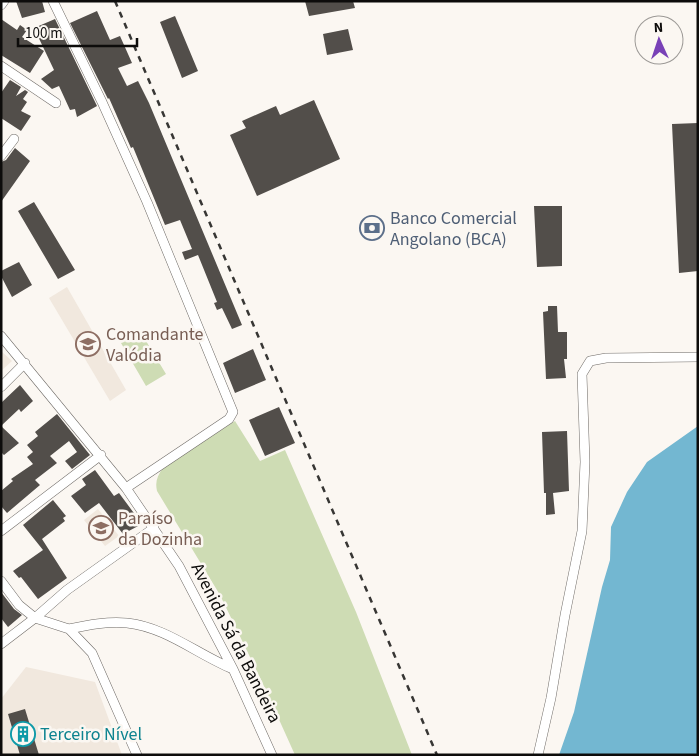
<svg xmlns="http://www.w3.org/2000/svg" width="699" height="756" viewBox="0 0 699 756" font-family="'Source Sans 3',sans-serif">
	<rect width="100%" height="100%" fill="#fbf7f2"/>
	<!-- built -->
	<path fill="#f1e8de" d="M67,287L126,390L110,401L49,298Z
		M1,351L12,361L1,371Z
		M98,509L119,536L105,546L84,520Z
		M26,667L95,682L122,755H1V699Z"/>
	<!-- green -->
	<path fill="#cedcb4" d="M140,331L166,374L146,386L121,343Z
		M235,421L260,461L285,450L356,612L412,755H295L263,684L220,595L157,491C155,482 157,476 163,468Z"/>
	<!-- water -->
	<path fill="#73b7d1" d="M698,426V755H559L574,712L602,587L610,560L611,527L627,492L647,462Z"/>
	<!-- building -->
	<path fill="#524e4a" d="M16,1H42L45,12L22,18Z
		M305,1H353L355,8L309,16Z
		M97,11L110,40L120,36L132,63L118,68L127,86L138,81L149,103L242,325L232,329L222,308L217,310L214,303L217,302L198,255L185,260L182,252L192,249L180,220L165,225L133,147L131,148L109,98L108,99L70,23Z
		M175,16L198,71L182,78L160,22Z
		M1,19L17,30L20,25L27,30L22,37L44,51L30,73L1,55Z
		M55,19L97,106L77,117L75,109L70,110L59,86L52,89L41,79L54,70L34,28Z
		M348,29L353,50L327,55L323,34Z
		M10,80L21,87L16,96L25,90L28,92L23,99L27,102L21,111L31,116L21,131L1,118V93Z
		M314,100L340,159L257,196L230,135L246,128L242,121L276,106L280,115Z
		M698,123V271L679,273L672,124Z
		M15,148L30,161L1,202V162L6,160Z
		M34,202L75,270L58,279L18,211Z
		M534,206H562V266L537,267Z
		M19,262L32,285L12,297L1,276V271Z
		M548,306H557L558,332H567V359H564L566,378L546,379L543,312L548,311Z
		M253,349L266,380L235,393L223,363Z
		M20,385L33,401L21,412L19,409L1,426L19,443L4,455L1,452V403Z
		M279,407L295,443L265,456L249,420Z
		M57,414L90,455L72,469L65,461L77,452L69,441L50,456L57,463L35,480L40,485L7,513L1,506V491L13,481L11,479L33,464L27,457L33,452L27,445L38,436L35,432Z
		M567,431L569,491L553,493L555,514L546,515V493H544L542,432Z
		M95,470L114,496L119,493L142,524L123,534L99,503L85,513L71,496L86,485L82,479Z
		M53,500L66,516L63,518L65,521L42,539L67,578L38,599L21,577L19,578L13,571L43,550L23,525Z
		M1,592L14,609L22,615L8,627L1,618Z
		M25,709L39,755H20L8,714Z"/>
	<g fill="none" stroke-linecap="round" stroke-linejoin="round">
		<defs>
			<path id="minor" d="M53,1L102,102L147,202L233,412L229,419L126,488
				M1,5L4,1
				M1,66L56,103
				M1,156L14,139
				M1,336L126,488L179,566L233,669L272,755
				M1,387L25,363
				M1,531L101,455
				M1,581L19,605L35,618L69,629L92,653L137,755
				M69,629C88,625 108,621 127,623C166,627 198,655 233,669
				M1,644L35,618L67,590L154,528
				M538,755L551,698L565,615L582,531L585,462L582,374L590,361L606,358L698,357"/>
		</defs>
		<!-- minor casing -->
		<use href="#minor" stroke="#6e6a66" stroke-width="10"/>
		<!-- minor -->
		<use href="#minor" stroke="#fff" stroke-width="9"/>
		<!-- rail -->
		<path stroke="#373634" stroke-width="2.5" stroke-dasharray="6 6" stroke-linecap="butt" d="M115,1L437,755"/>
	</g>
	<!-- icons -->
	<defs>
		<symbol id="bank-ring" viewBox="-11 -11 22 22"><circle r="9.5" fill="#fbf7f2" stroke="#5c6f8a" stroke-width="1.5"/><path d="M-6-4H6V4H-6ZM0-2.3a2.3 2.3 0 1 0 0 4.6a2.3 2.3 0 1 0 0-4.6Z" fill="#5c6f8a"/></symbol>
		<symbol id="university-ring" viewBox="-11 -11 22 22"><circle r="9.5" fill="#fbf7f2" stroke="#8d6e63" stroke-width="1.5"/><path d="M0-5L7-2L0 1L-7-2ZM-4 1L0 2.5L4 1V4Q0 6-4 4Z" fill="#8d6e63"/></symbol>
		<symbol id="school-ring" viewBox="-11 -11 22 22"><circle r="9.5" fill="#fbf7f2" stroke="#8d6e63" stroke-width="1.5"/><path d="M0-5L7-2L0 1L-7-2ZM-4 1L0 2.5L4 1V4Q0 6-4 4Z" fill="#8d6e63"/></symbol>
		<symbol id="building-ring" viewBox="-11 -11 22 22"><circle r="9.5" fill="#fbf7f2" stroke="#0f9aa8" stroke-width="1.5"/><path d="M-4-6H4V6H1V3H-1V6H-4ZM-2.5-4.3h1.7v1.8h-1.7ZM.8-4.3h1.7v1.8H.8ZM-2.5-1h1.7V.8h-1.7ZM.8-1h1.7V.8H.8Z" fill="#0f9aa8"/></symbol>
	</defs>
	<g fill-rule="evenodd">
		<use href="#bank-ring" x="358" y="214" width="28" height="28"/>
		<use href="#university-ring" x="74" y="330" width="28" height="28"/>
		<use href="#school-ring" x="87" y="514" width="28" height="28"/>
		<use href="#building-ring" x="9" y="720" width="28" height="28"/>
	</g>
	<g text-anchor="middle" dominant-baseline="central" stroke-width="5" stroke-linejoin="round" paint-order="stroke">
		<!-- service labels -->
		<g font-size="18" fill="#4e5e75" stroke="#fbf7f2" text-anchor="start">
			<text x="390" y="218">Banco Comercial<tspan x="390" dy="21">Angolano (BCA)</tspan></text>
		</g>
		<!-- education labels -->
		<g font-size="18" fill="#785e54" stroke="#fbf7f2" text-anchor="start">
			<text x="106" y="334">Comandante<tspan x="106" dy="21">Valódia</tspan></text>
			<text x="118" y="518">Paraíso<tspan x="118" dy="21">da Dozinha</tspan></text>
		</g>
		<!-- street labels -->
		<g font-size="18" fill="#0d0c0b" stroke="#fbf7f2">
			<text transform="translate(236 643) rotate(63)">Avenida Sá da Bandeira</text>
		</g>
		<!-- culture labels -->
		<g font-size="18" fill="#0d838f" stroke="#fbf7f2" text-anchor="start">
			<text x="40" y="734">Terceiro Nível</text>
		</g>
	</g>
	<!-- border -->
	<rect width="699" height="756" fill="none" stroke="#0d0c0b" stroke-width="5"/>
	<!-- north arrow -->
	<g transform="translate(659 40) rotate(357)"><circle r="24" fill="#fbf7f2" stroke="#9c9996"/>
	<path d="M0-4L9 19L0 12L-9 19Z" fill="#7941b7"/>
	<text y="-8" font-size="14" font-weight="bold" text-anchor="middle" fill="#0d0c0b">N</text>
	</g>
	<!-- scale -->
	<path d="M18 38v8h119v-8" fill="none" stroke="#0d0c0b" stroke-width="2.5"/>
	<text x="25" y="38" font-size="15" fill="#0d0c0b" stroke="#fbf7f2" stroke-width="4" paint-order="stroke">100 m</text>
</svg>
